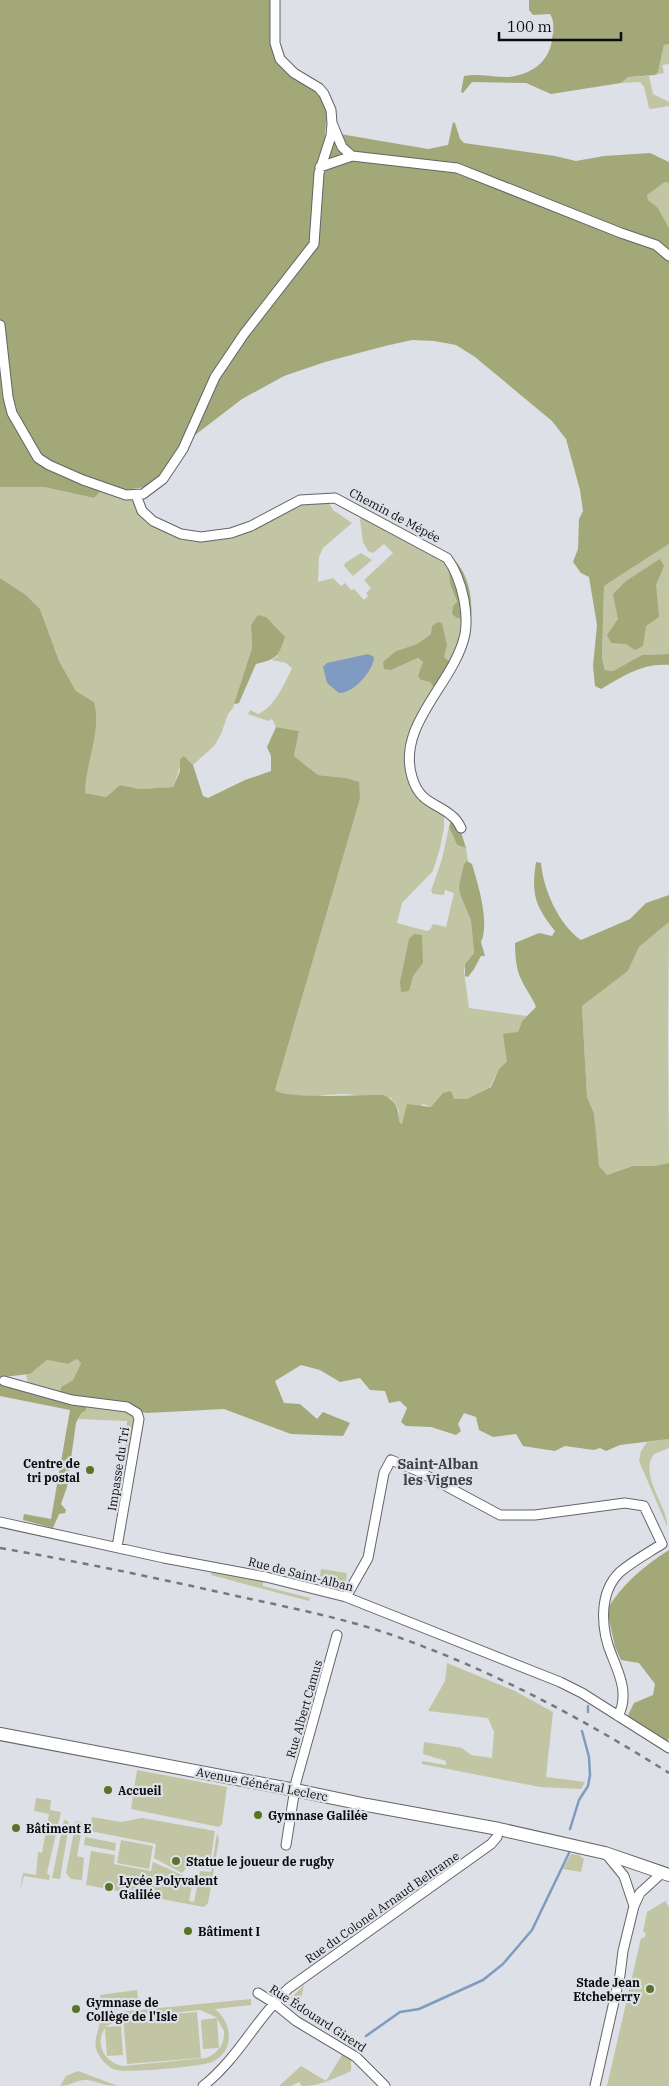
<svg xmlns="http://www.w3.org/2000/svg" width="669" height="2086" viewBox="0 0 669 2086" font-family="'IBM Plex Serif',serif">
	<rect width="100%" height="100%" fill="#dde0e6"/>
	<!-- green -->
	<path fill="#c1c5a3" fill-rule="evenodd" d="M669,44V64L662,65L664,73L655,75L658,72L664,45Z
		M649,76L653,94L669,102V106L651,109L649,108L644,87L640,82L621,83L628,77Z
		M665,182L669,183V228L658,208L648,200L647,195Z
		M0,487H44L94,498L101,491L134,498L133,502L138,511L201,540L298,504L327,500L333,510L352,523L323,548L319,557L318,582L333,578L341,586L345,583L351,590L354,589L364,600L368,596L366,593L371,588L364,580L393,553L384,544L373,553L368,551L363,542L360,520L362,516L442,558L450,569V584L463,619V629L451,663L444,657L431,634L417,644L396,651L391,670L418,658L423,662L421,680L430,682L435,690L410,735L406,750L405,770L411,787L441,812L444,816V828L440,848L433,871L402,903L397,923L427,931L430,930L433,924L446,927L454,893L445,890L444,895L433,894L431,891L442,859L449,827L457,845L466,848L468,862L467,861L460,894L471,921L474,953L465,964L464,971L469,1008L527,1016L522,1021L507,1061L499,1069L490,1087L467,1100L454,1099L431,1107L423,1104L403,1124L399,1121V1110L391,1098C375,1097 359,1095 344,1094C326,1094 289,1102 275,1090L360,799L346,778L318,775L294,756L299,731L276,727L272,719L268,721L248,714L250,710L258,714C274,708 285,683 292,668L286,663L272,660L278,656L251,625L252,648L233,708L228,714L221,734L214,746L193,765L184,756L173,787L140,789L120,785L106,797L84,793L94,702L76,691L59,661L40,609L26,595L0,578Z
		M669,544V654L642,655L613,671L605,670L602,659L604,586Z
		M361,553L372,560L353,576L344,566L345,563Z
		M669,922L668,1036L669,1163L654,1166H633L607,1175L598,1166L594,1113L587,1097L582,1006L628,971L639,947Z
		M77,1359L81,1363L73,1380L61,1387L60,1394L28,1384L26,1375L30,1374L47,1360L68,1364Z
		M83,1404C97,1405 133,1403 136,1420C137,1430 131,1447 128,1458L126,1459L124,1454L127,1421L78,1419Z
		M669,1439V1448L654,1454C638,1475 669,1508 667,1526L639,1461L641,1451L647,1442Z
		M321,1569L347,1573L346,1582L320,1576Z
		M219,1572L263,1581V1586L310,1598L309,1601L211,1575V1573Z
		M447,1663L515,1691L553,1712L546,1777L585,1782L581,1789L540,1787L422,1764V1761L446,1765V1761L423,1754L424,1742L462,1748L471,1755L492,1758L494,1732L488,1718L428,1711L445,1681Z
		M137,1770L227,1787L222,1824L219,1827L131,1809Z
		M36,1798L51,1800L50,1810L61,1812L47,1873L50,1876L49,1880L24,1876L20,1890L23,1873L36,1875L38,1852L42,1853L49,1814L34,1811Z
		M92,1817L121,1822L142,1818L215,1831L209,1869L188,1866L182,1873L154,1858L156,1844L90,1831Z
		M64,1820L68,1821L69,1825L60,1879L52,1878Z
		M76,1821L83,1822L77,1856L84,1858L82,1880L71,1879L66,1873Z
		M217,1833L219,1840L208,1903L204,1907L86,1885L91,1851L115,1855L114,1864L151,1871L153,1862L193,1880L189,1901L194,1902L200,1871L211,1872Z
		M85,1837L116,1843L115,1851L84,1845Z
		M121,1840L153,1846L149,1869L117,1863Z
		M571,1854L579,1855L584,1859L581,1872L563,1869Z
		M665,1901L669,1907V2086H607L641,1938H644L646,1933L643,1932L647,1912Z
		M304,1985L301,1998H298V2001H301L299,2013H297L291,2006V1998Z
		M137,1990L139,2007L102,2011L100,1995Z
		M251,1999V2005L215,2009C233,2023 235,2052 212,2062C200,2067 127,2073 116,2070C109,2068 102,2061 99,2055C92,2043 97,2037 99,2026C100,2022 99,2017 98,2014ZM200,2010L216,2017L224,2031C225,2044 218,2053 206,2058L123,2066C105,2063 94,2044 105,2028L107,2056L123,2055L121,2026L105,2027L122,2018Z
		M197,2012L201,2058L127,2064L123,2018Z
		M217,2018L219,2048L203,2049L201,2020Z
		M342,2055L351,2060V2071C335,2078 320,2086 302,2086L299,2082L291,2086H279L301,2066L326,2081Z
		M78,2071L118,2086C104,2086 99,2082 87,2080C77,2079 70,2086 60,2086L66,2076Z"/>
	<!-- forest -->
	<path fill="#a3a878" d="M0,0H273L278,62L293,78L310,86L324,100L327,112L325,134L326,136L340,134L428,149L448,145L453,122L455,123L460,139L464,143L555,156L576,161L604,156L650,153L669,162V183L665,182L647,195L648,200L658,208L669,228V544L604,586L602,659L605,670L613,671L642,655L669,654V665C642,663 624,676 601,689L595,686L593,666L597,625L589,577L581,573L573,562L578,549L579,519L583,511L580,490L566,439L552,421L475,357L456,345L434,341L412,340L385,346L325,362L284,376L242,399L182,445L164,474L146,487L125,490L105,487L94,498L44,487H0Z
		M529,0H669V44L664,45L658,72L655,75L628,77L621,83L551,94L526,83L472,82L463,93L461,92L464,76C477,73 492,77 506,77C529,76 549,63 552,40C553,30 555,22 550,14L533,15L529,10Z
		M448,554C468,570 473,595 471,619L457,618L452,614L453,606L457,602L450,584Z
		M660,559L664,566L656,585L659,617L646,626L643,646L635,650L626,644L611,643L607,635L618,619L613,594L626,581Z
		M0,578L26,595L40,609L59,661L76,691L94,702C102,731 85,764 85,793L106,797L120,785L140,789L173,787L180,771V759L184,756L193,765L203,796L208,798L245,780L271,771V756L267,747L276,727L299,731L294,756L318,775L346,778L359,782L360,799L275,1090C286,1100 363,1094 383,1095C395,1100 399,1108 399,1121L402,1124L407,1104L431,1107L443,1093L451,1091L454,1099H467L491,1087L499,1069L507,1061L503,1034L518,1032L522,1021L536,1007C532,996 525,989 521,979C516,970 515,953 515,943L539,933L552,936L555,931C535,906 531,894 536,862L541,863C543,889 559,925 581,940L630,919L646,903L669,895V922L639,947L628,971L582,1006L587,1097L594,1113L599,1166L607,1175L633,1166H654L669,1163V1439L620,1445L606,1451L600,1448L594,1450L565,1446L555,1451L523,1446L516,1434L493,1437L479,1430L476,1417L464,1413L458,1424L461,1431L456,1435L431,1427L406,1426L401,1422L407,1408L400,1401L389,1403L385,1391L370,1390L360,1378L340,1382L320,1370L301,1365L275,1381L284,1403L300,1404L317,1419L323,1412L350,1423L343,1436L291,1434L224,1409L148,1413L139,1412L103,1401L60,1394L61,1387L73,1380L81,1363L77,1359L68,1364L47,1360L30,1374L3,1377L83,1404L86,1407V1410L81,1413L76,1423L67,1487L61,1504L66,1510L65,1513L59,1514L53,1528L23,1520L24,1514L51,1519L70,1410L0,1396Z
		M258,615L266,617L285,637C278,657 277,659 256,664L239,703L234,704L252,648L251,625Z
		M438,622L442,623L447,645L444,657L451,663L435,690L430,682L421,680L418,676L423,662L418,658L391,670L384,669L383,662L396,651L417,644L431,634L432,626Z
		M451,821H453L460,829L466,848L457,845L449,827Z
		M467,861L472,864C478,885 490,922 481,942L485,956H481L474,969L468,977L465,976V964L474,953L471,921L460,894L459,886L464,864Z
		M414,934L422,935L423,963L413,976L409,991L401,992L400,982L409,939Z
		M669,1550V1738L667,1742L634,1721L628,1715L634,1703L653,1695L655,1684L639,1663L621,1660L615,1647L607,1610C621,1585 645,1565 669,1550Z"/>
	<!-- water -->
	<path fill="#7f9bc2" d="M368,654L374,657C374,670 353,694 339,693L327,683L323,667L327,663Z"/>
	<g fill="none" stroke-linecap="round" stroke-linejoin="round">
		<!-- stream -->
		<path stroke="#7f9bc2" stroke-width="2.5" d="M588,1712V1706
			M570,1829L579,1800L588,1786L590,1775L589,1757L582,1731
			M366,2036L400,2012L419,2009L483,1980L503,1964L532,1930L569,1853"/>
		<defs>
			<path id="minor" d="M332,123L342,147L352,156L457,168L621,233L656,245L669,256
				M320,167L352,156
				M0,325L8,397L12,413L38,458L49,465L83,480L126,495L143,494L163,479L183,449L215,377L244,334L314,244L319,173L331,136L332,123L331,110L324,94L319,88L294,73L280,59L275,43V0
				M136,495L142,511L153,521L181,534L201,537L231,533L251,526L300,500L335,498L447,558C456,570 461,585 464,600C466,611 467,623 465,634C455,683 396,724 412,777C420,804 436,802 452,816C456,819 459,824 461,828
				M4,1381L72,1400L127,1407L137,1413L139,1419L117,1547
				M0,1522L164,1558L266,1577L346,1597L560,1682L582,1693L669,1748
				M346,1597L368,1558L384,1473L391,1460L418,1471L500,1515H535L625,1503L644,1506L662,1544C648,1553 633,1561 620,1572C598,1593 601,1630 612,1656C620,1675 629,1696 618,1716
				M286,1845L296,1782L337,1635
				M607,1855L624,1876L634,1906
				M258,1993L274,2003L296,2021L356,2057L385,2086
				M203,2086C238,2059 257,2017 289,1988L491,1844L497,1837L499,1829
				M595,2086L620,1975L623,1951L634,1906L640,1893L662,1873"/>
			<path id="secondary" d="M0,1734L295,1790L367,1805L499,1829L605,1853L669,1875"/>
		</defs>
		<!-- minor casing -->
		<use href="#minor" stroke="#62656a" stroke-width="11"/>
		<!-- secondary casing -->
		<use href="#secondary" stroke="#62656a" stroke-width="14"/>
		<!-- minor -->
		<use href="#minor" stroke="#fff" stroke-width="9"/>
		<!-- secondary -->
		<use href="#secondary" stroke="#fff" stroke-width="12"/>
		<!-- rail -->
		<path stroke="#76787c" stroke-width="2.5" stroke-dasharray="6 6" stroke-linecap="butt" d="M0,1548C81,1562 161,1579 241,1597C296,1609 353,1620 406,1640C499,1674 585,1720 669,1773"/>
	</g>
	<!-- markers -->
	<g fill="#5a7427" stroke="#dde0e6" stroke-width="2">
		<circle cx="90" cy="1470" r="5"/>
		<circle cx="108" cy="1790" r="5"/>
		<circle cx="258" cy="1815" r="5"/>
		<circle cx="16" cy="1828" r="5"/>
		<circle cx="176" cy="1861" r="5"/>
		<circle cx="109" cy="1887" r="5"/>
		<circle cx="188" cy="1931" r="5"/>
		<circle cx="650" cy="1989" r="5"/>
		<circle cx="76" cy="2009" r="5"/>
	</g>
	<g text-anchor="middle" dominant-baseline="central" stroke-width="4.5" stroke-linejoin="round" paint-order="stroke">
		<!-- street labels -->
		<g font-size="12" fill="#0b0c0e" stroke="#dde0e6">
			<text transform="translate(395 515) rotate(28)">Chemin de Mépée</text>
			<text transform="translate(118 1469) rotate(-81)">Impasse du Tri</text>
			<text transform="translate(301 1574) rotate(14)">Rue de Saint-Alban</text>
			<text transform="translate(304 1709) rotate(-74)">Rue Albert Camus</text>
			<text transform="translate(262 1784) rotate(11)">Avenue Général Leclerc</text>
			<text transform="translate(382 1907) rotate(-35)">Rue du Colonel Arnaud Beltrame</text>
			<text transform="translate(318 2018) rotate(33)">Rue Édouard Girerd</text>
		</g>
		<!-- poi labels -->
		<g font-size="12" font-weight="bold" fill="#0b0c0e" stroke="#dde0e6" text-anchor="start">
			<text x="80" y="1463" text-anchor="end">Centre de<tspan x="80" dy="14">tri postal</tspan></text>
			<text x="118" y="1790">Accueil</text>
			<text x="268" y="1815">Gymnase Galilée</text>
			<text x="26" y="1828">Bâtiment E</text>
			<text x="186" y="1861">Statue le joueur de rugby</text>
			<text x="119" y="1880">Lycée Polyvalent<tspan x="119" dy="14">Galilée</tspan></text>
			<text x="198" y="1931">Bâtiment I</text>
			<text x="640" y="1982" text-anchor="end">Stade Jean<tspan x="640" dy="14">Etcheberry</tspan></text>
			<text x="86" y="2002">Gymnase de<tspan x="86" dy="14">Collège de l'Isle</tspan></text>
		</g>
		<!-- neighbourhood labels -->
		<g font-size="14" font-weight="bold" fill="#3e4146" stroke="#dde0e6">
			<text x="438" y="1464">Saint-Alban<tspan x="438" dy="16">les Vignes</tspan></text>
		</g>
	</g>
	<!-- scale -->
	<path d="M499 32v8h122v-8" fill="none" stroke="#0b0c0e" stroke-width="2.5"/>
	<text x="507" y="32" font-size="15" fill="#0b0c0e" stroke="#dde0e6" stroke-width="4" paint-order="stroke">100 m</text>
</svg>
